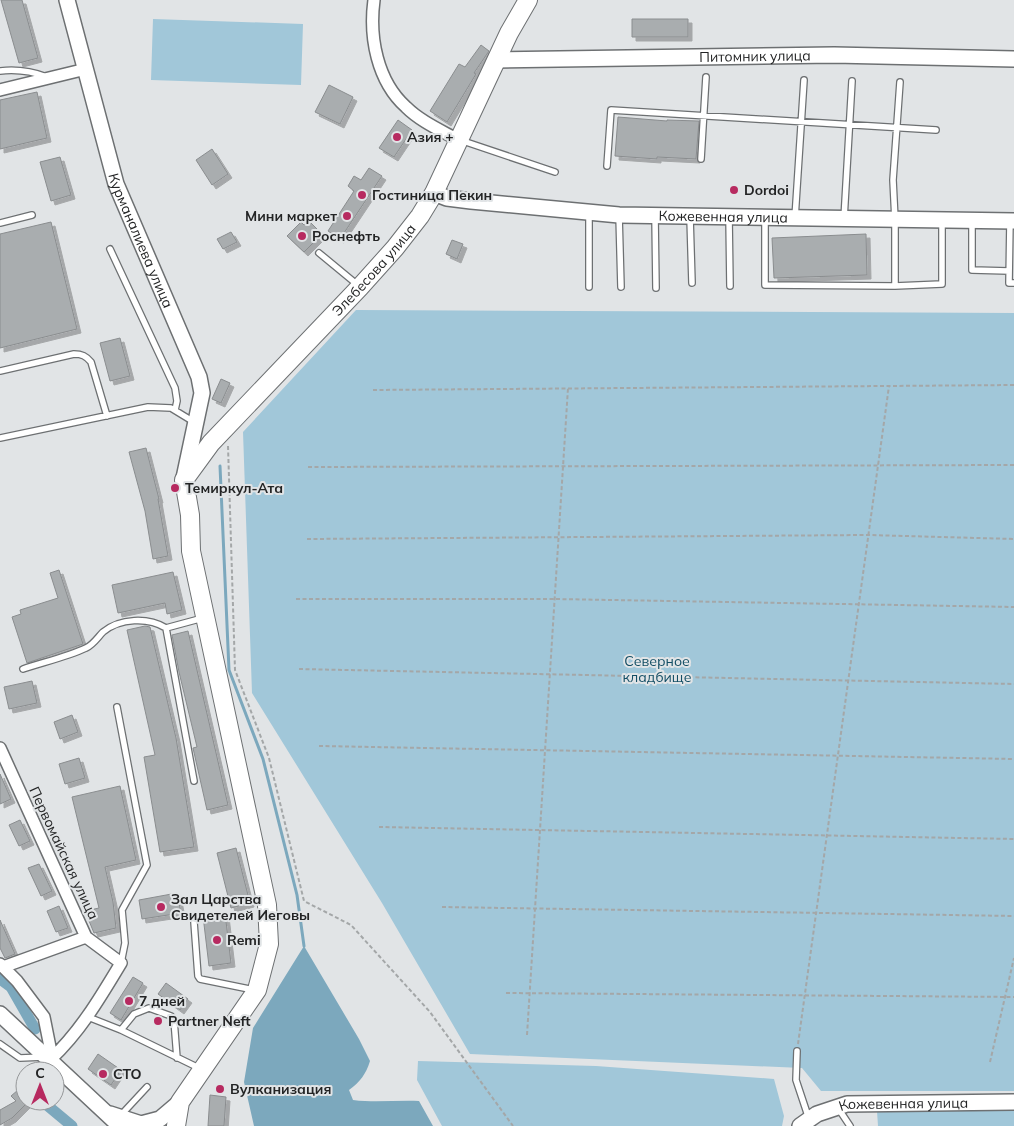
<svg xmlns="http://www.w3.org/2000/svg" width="1014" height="1126" viewBox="0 0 1014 1126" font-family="Mulish,sans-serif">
	<defs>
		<filter id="shadow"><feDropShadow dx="4" dy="4" stdDeviation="0" flood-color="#0004"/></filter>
	</defs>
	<rect width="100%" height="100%" fill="#e1e4e6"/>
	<!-- green -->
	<path fill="#a1c7d9" d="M153,19L303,24L301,85L151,80Z
		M356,310L1014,313V1091H821L802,1068L470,1054L382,903L252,693L243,432Z
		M418,1061L596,1066L774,1079L784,1116L782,1126H442L417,1080Z
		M1014,1110V1126H878L877,1111Z"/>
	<!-- water -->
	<path fill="#7ca8bd" d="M304,946L359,1039L370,1061C366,1074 360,1082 349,1090L353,1100C375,1103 397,1100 419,1101L433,1126H254L244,1082L253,1028Z"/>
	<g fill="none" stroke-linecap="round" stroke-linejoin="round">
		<!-- stream -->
		<path stroke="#7ca8bd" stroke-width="3" d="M220,466L229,670L263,759L297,895L304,946"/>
		<!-- canal -->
		<path stroke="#7ca8bd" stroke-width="11" d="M0,979L11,987L35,1029
			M42,1101L72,1126"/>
	</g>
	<!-- building -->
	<path fill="#a9adaf" stroke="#8a8d8f" filter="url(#shadow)" d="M1,0H22L38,58L19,63Z
		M632,19H688V37H632Z
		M481,45L489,51L474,73L476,74L447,122L430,111L459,64L465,67Z
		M329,85L353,97L340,124L315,112Z
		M37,92L47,138L0,149V100Z
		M618,117L667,121V120L699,121L696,159L657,157V159L615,156Z
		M398,120L412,130L394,157L379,148Z
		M212,149L228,174L212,185L196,160Z
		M60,157L71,195L51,201L40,162Z
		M369,168L382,176L340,239L328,231L354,191L348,186L354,176L361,180Z
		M309,221L322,234L304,252L287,236L301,222L304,225Z
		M51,222L77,329L0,348V234Z
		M231,232L237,242L223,249L217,239Z
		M866,234L867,275L774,278L772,238Z
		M452,240L463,244L457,259L446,254Z
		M120,338L130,376L110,381L100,343Z
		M221,379L230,383L221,403L212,399Z
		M146,448L159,499H158L168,556L153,559L145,511L129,452Z
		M59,570L83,644L27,663L12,617L21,614L20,610L58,598L50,573Z
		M173,572L182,610L167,614L165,603L118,613L112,585Z
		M145,626L150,627L176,738L194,847L160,852L144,757L155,755L127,630Z
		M188,631L228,805L207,810L193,748L197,747L179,672L172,635Z
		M32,681L37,703L9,709L4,687Z
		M72,715L78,732L60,739L54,722Z
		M79,758L85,778L65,784L59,764Z
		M0,774L11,799L0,804Z
		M120,786L136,860L105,867L113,902L116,928L94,933L85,911L99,908L72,797Z
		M20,820L30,841L19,846L9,825Z
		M236,848L250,903L231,908L217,853Z
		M39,864L52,891L41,896L28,868Z
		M177,893L181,913L142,919L139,900Z
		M59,906L68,928L56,932L47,911Z
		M225,913L231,963L209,966L203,916Z
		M0,920L15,954L5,958L0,948Z
		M133,977L143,983L121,1020L110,1013Z
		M166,983L188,999L180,1010L158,994Z
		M98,1054L121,1070L111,1085L88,1069Z
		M18,1090L25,1098V1101L28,1102L12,1118L0,1125V1110L16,1101L11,1096Z
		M210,1095L226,1097L224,1126H208Z"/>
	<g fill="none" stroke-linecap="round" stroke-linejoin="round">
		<defs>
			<path id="lane" d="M0,71C17,69 31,71 47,77
				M460,140L555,172
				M701,159L706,77
				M607,166L611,110L936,130
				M589,213V287
				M619,215L621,287
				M655,216L656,288
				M690,217L692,283
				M729,217L730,286
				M765,218V285L895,286L942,284V220
				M795,218L804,80
				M844,219L852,81
				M972,221V270L1009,271
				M1010,221L1009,283H1014
				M0,223L32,215
				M110,249L175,388L177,401L175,410
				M319,253L359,286
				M895,286V220L893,180L900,82
				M0,371L74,354C82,354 86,356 91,362L107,416
				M0,438L148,407L171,408L194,422
				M166,628L203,618
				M23,669C44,662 67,657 86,648C93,645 98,637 103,632C120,618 148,617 166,628L194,781
				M117,707L147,865L122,910L125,943L121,963
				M194,922L198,976L200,979L254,990
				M88,1017L121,1030L201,1069
				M121,1030L134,1014L149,1008L171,1016L174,1020L177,1058
				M0,1044L20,1058L44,1057
				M797,1051L796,1080L809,1119
				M838,1108L850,1126
				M121,1115L147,1087"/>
			<path id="street" d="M374,0C369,37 377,81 406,107C420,121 440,130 458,140
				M0,90L86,69
				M0,748L86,937L121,963C100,998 80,1032 50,1060
				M0,964L17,981L44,1017L50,1047V1060
				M3,967L86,937"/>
			<g id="secondary">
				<path id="s1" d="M67,0L116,184L199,377L202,393L184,478"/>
				<path id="s2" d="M496,60L834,55L1014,59"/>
				<path id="s3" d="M434,193L447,198L471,201L619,215L1014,221"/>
				<path d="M0,1014L120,1126"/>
				<path d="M110,1114L141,1124L160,1119L180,1102"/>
				<path id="s4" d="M800,1126L817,1114L847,1104L1014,1102"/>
			</g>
			<g id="primary">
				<path id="s5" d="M176,1126L180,1102L257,990L269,944L267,905L191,551L190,515L184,480L211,443L360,287L395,248L420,216L434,193L509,33L528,0"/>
			</g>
		</defs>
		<!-- lane casing -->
		<use href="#lane" stroke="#6d7072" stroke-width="8"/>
		<!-- street casing -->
		<use href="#street" stroke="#6d7072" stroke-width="14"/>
		<!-- secondary casing -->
		<use href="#secondary" stroke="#6d7072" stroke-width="18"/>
		<!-- primary casing -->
		<use href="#primary" stroke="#6d7072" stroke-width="20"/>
		<!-- path -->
		<path stroke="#a4a7a8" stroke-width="2" stroke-dasharray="4 2.5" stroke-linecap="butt" d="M373,390L1014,385
			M228,446L235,670L269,758L304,901L351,925L430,1012L513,1126
			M308,467L1014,465
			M307,539L868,535L1014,539
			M296,599H554L1014,607
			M299,669L1014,684
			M319,746L1014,759
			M379,827L1014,839
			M442,907L1014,916
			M506,993L1014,997
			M527,1035L568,388
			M798,1044L889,386
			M990,1062L1014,958"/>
		<!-- lane -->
		<use href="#lane" stroke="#fff" stroke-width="5.5"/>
		<!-- street -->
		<use href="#street" stroke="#fff" stroke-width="11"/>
		<!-- secondary -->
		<use href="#secondary" stroke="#fff" stroke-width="15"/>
		<!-- primary -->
		<use href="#primary" stroke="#fff" stroke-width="18"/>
	</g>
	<!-- markers -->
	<g fill="#b72a60" stroke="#e1e4e6" stroke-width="2">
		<circle cx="397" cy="137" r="5"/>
		<circle cx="734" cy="190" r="5"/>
		<circle cx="362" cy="195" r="5"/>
		<circle cx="347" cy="216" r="5"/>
		<circle cx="302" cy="236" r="5"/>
		<circle cx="175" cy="488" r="5"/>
		<circle cx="161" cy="907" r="5"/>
		<circle cx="217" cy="940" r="5"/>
		<circle cx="129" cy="1001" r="5"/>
		<circle cx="158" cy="1021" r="5"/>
		<circle cx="103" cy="1074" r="5"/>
		<circle cx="220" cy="1089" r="5"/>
	</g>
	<g text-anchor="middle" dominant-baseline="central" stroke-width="4" stroke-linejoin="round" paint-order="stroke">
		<!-- street labels -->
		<g font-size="14" fill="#232425" stroke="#e1e4e6">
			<text stroke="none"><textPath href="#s2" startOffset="259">Питомник улица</textPath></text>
			<text stroke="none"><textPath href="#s3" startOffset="291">Кожевенная улица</textPath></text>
			<text stroke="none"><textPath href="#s1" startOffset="252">Курманалиева улица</textPath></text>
			<text stroke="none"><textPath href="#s5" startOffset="964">Элебесова улица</textPath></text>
			<text transform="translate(64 853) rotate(65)">Первомайская улица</text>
			<text stroke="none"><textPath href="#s4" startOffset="109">Кожевенная улица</textPath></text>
		</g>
		<!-- poi labels -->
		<g font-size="14" font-weight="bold" fill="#232425" stroke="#e1e4e6" text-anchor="start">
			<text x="407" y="137">Азия +</text>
			<text x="744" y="190">Dordoi</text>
			<text x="372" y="195">Гостиница Пекин</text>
			<text x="337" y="216" text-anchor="end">Мини маркет</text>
			<text x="312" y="236">Роснефть</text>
			<text x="185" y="488">Темиркул-Ата</text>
			<text x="171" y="899">Зал Царства<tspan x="171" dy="16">Свидетелей Иеговы</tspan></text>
			<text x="227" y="940">Remi</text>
			<text x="139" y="1001">7 дней</text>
			<text x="168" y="1021">Partner Neft</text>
			<text x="113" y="1074">СТО</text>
			<text x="230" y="1089">Вулканизация</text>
		</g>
		<!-- park labels -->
		<g font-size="14" fill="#124d64" stroke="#e1e4e6">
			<text x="657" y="661">Северное<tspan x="657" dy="16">кладбище</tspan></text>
		</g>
	</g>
	<!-- north arrow -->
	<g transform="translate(40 1086)"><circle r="24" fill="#e1e4e6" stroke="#959799"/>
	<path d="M0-4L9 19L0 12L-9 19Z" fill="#b72a60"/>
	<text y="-8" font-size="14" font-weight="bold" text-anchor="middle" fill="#232425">С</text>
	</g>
</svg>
